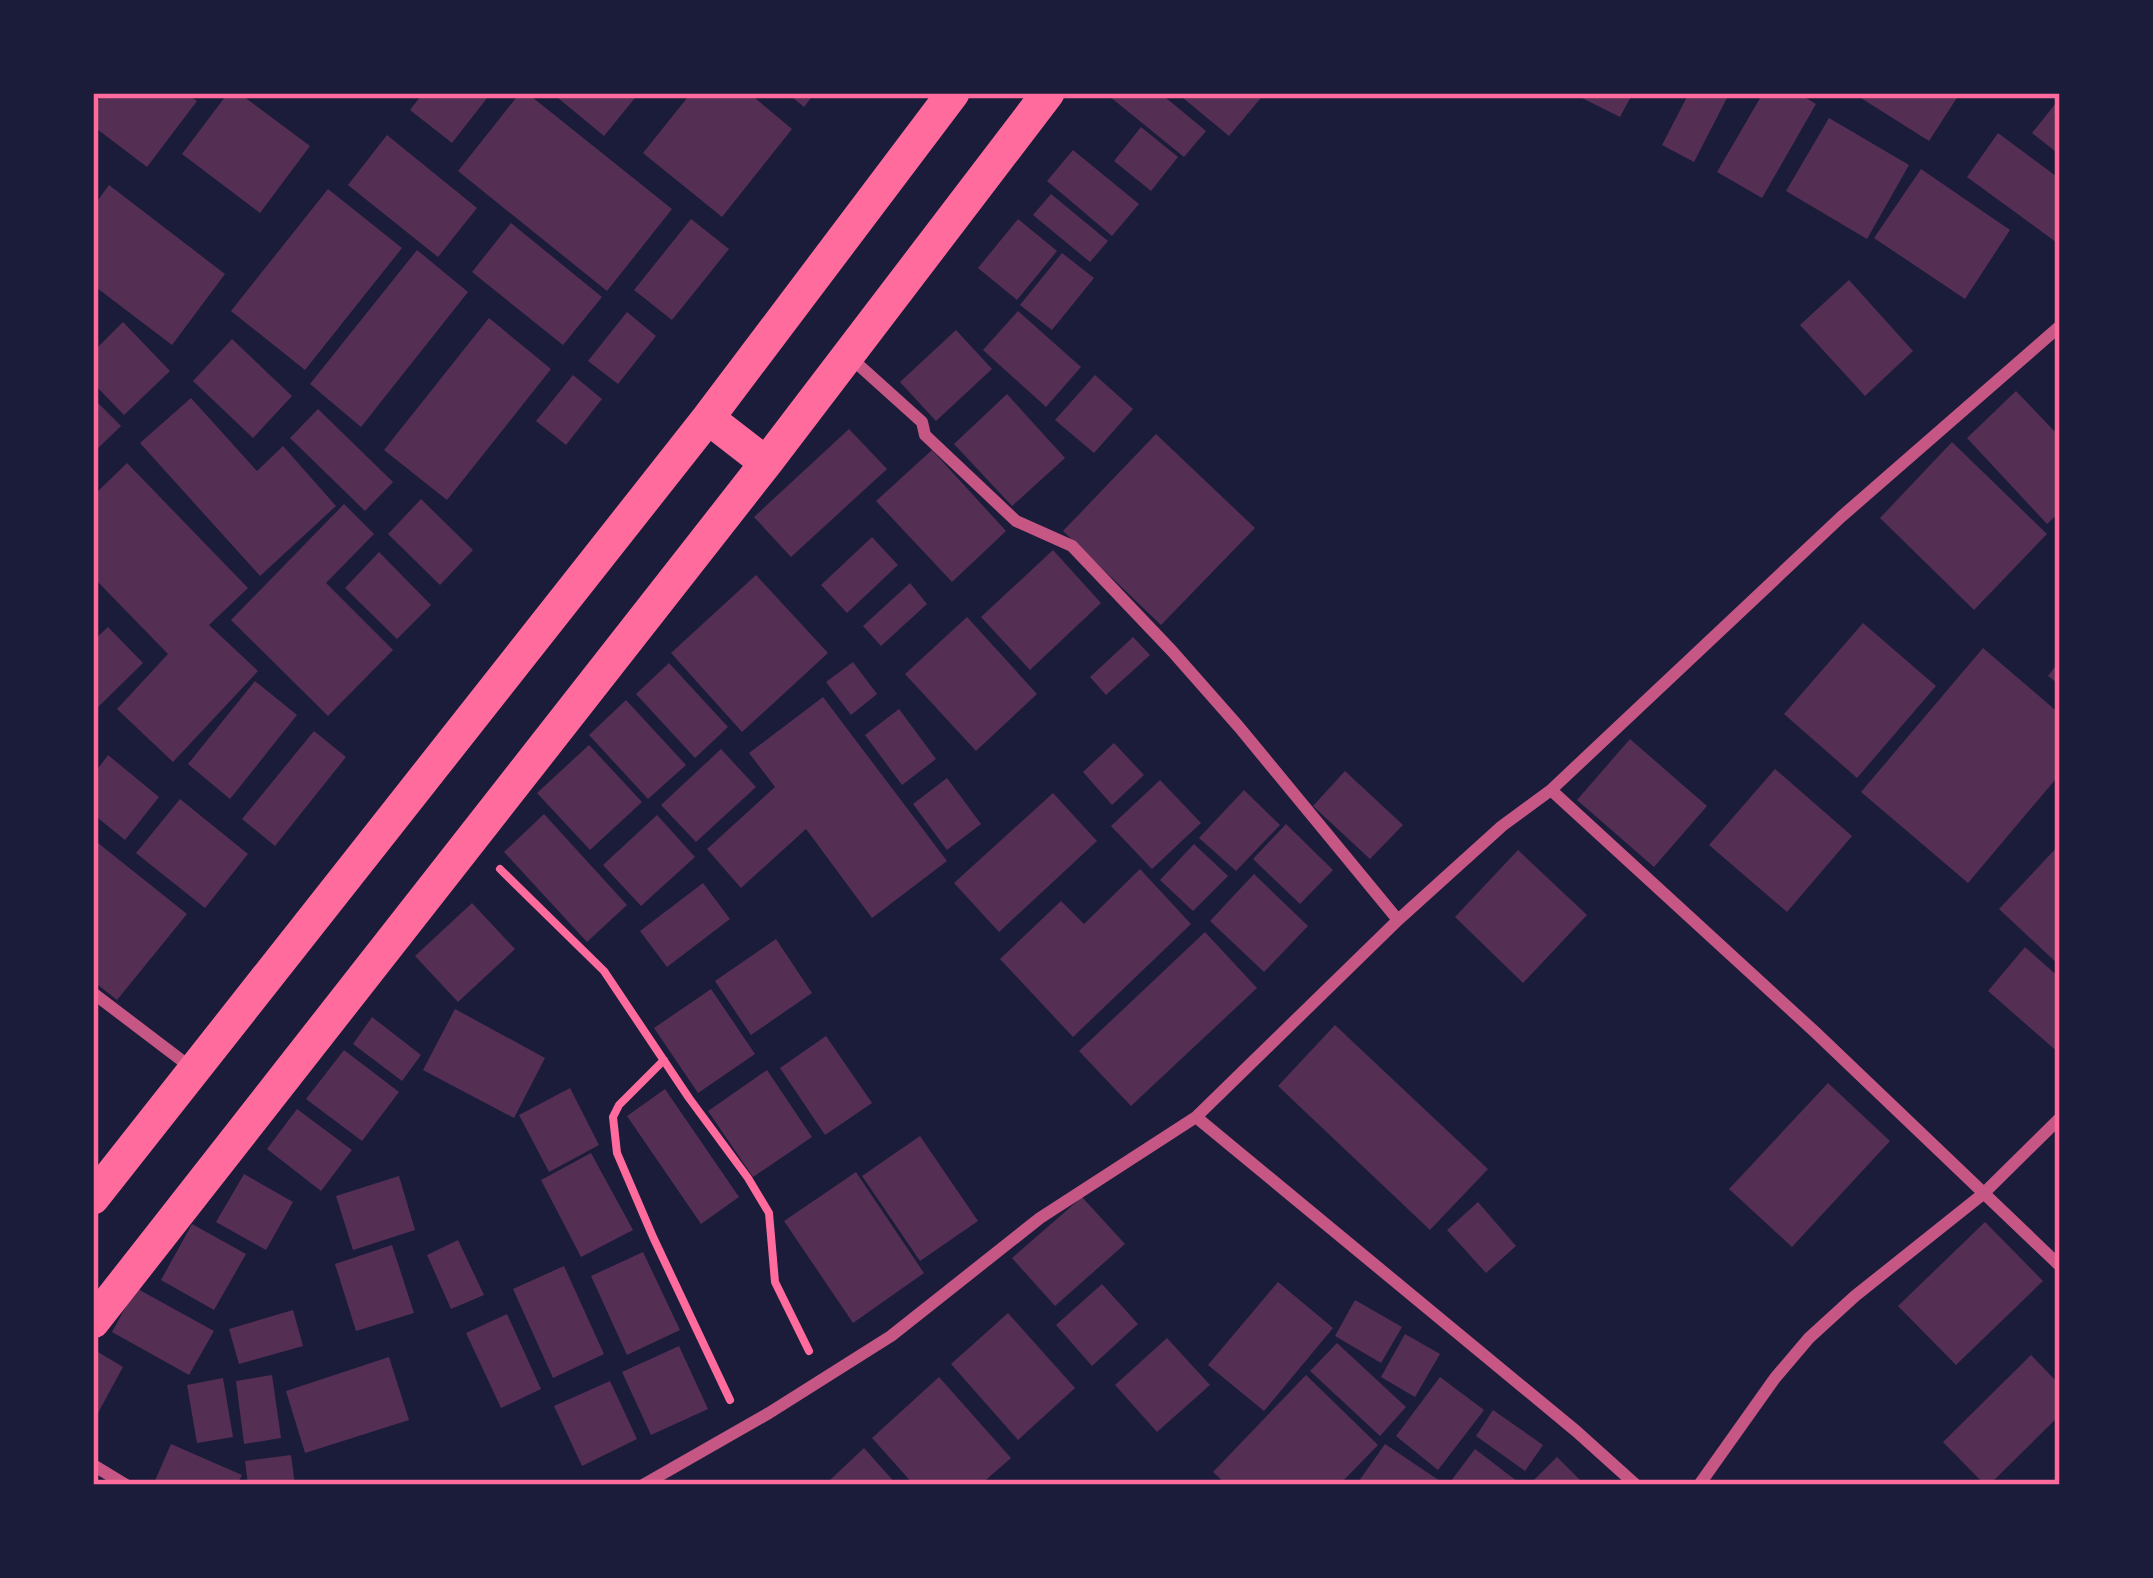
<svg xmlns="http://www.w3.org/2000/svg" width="2153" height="1578" viewBox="0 0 2153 1578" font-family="'IBM Plex Serif',serif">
	<rect width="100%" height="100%" fill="#1b1b3a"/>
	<!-- building -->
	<path fill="#542f53" d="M104,93H186L197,101L147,167L93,126V107Z
		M228,93H239L310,146L260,213L182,154Z
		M423,93H491L452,143L410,110Z
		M520,93H527L672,209L607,291L458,171Z
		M552,93H639L604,136Z
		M691,93H749L792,129L722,217L643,153Z
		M787,93H815L804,107Z
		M1112,93H1160L1206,131L1184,157L1109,96Z
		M1177,93H1265L1229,136Z
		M1572,93H1633L1620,117Z
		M1689,93H1723L1728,96L1694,162L1662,145Z
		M1763,93H1798L1816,104L1762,198L1717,172Z
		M1853,93H1960L1929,141Z
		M2060,98V155L2032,133Z
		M1829,118L1909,165L1867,239L1786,191Z
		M1141,127L1178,157L1151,191L1114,161Z
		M1998,133L2060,179V245L1967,177Z
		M387,135L477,208L438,257L348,185Z
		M1073,150L1139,204L1112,236L1047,181Z
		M1921,169L2010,230L1965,299L1874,238Z
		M109,185L225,274L172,345L93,285V207Z
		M328,189L402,248L305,370L231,311Z
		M1051,194L1108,241L1090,262L1033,215Z
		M691,219L729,249L672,320L634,290Z
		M1018,219L1057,251L1017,300L978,268Z
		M511,223L602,297L563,345L472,272Z
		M417,250L468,292L361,427L310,384Z
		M1062,253L1094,278L1052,330L1020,305Z
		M1849,280L1913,351L1865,396L1800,325Z
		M1018,311L1081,367L1046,407L983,350Z
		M627,312L656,336L618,384L588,361Z
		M489,318L551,369L447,500L384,450Z
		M123,322L170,371L124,415L93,383V352Z
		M956,330L992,369L936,421L900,382Z
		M232,339L292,396L253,438L193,381Z
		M573,375L602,399L566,445L536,421Z
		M1095,375L1133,409L1094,453L1055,420Z
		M2016,391L2060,437V512L2047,524L1967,438Z
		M1007,394L1065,458L1012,506L954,444Z
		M93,398L121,426L93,453Z
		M191,398L257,471L283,446L336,506L260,576L140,443Z
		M318,409L393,482L365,511L290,438Z
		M849,429L887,469L791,557L754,517Z
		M1156,434L1255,528L1161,625L1063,531Z
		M1952,442L2047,534L1974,610L1880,518Z
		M932,450L1006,531L952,582L876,501Z
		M127,463L248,588L209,625L258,671L173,762L117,709L168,654L93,577V496Z
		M421,499L473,550L440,585L388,534Z
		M344,504L374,534L326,583L393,650L328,716L231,620Z
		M872,537L898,565L847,613L821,585Z
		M1053,550L1101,603L1030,670L981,617Z
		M379,552L431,605L397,639L345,588Z
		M756,575L828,653L742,732L671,653Z
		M910,583L927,604L881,646L863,626Z
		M967,617L1037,694L976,751L905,674Z
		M1863,623L1936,686L1857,778L1784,714Z
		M108,627L143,663L93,712V641Z
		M1133,637L1150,655L1106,695L1090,677Z
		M1983,648L2060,714V774L1968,883L1861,792Z
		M2060,660V685L2048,676Z
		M853,662L877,694L851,715L826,682Z
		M669,663L728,727L695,758L636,694Z
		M255,681L297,715L230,799L188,764Z
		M823,697L947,861L872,918L806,829L741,888L707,849L775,787L749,753Z
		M626,700L686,765L648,799L589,735Z
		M899,709L936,759L902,785L865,735Z
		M314,731L346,757L275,846L242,819Z
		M1630,739L1707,806L1654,867L1577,800Z
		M1114,743L1144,775L1112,805L1083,772Z
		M589,745L642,802L590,850L537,793Z
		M721,749L756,787L696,842L661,805Z
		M108,755L159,797L125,840L93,814V775Z
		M1775,769L1852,836L1787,912L1709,845Z
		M1345,771L1403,825L1370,859L1313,806Z
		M947,778L981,824L947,850L913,804Z
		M1160,780L1201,823L1152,869L1111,826Z
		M1244,790L1280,825L1236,871L1199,838Z
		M1053,793L1097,841L999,932L954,883Z
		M180,799L248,854L205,908L136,853Z
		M544,814L627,905L587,942L504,852Z
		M657,815L695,857L641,906L603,865Z
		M1286,824L1333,870L1300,904L1253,859Z
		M93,839L187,914L117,1000L93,981Z
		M1194,844L1228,876L1193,911L1160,880Z
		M2060,844V966L1999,909Z
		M1518,850L1587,915L1523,983L1455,917Z
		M1140,869L1191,924L1073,1037L1000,959L1061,901L1084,924Z
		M1254,874L1308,926L1264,972L1210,921Z
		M703,883L730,919L667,967L640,931Z
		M472,903L515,949L458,1002L415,956Z
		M1205,932L1257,988L1131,1106L1079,1051Z
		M776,939L812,993L751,1035L715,981Z
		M2025,947L2060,978V1054L1988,991Z
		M711,989L755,1054L698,1093L654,1028Z
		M455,1009L545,1058L514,1118L423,1070Z
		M372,1017L421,1055L402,1081L353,1044Z
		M1335,1025L1488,1169L1430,1230L1278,1086Z
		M826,1036L872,1103L825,1135L780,1068Z
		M344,1050L399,1092L362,1141L306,1099Z
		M767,1070L812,1137L753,1177L708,1111Z
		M1828,1083L1890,1141L1792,1247L1729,1189Z
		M570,1088L599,1145L549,1172L519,1115Z
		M665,1089L739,1197L701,1224L627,1116Z
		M297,1109L352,1150L321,1191L267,1149Z
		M920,1136L978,1221L920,1261L862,1176Z
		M591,1153L633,1230L581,1257L541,1180Z
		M856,1172L924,1273L853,1323L784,1221Z
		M244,1174L293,1202L266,1250L216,1222Z
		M399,1176L415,1230L353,1250L336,1196Z
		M1082,1197L1125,1244L1055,1306L1012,1258Z
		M1478,1202L1516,1246L1486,1273L1447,1230Z
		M1985,1222L2043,1281L1956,1365L1898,1306Z
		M192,1224L246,1254L214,1310L161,1280Z
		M458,1240L484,1295L451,1309L427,1255Z
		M392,1245L414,1313L356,1331L335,1264Z
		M643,1252L680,1330L627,1355L591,1276Z
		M564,1266L604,1354L553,1378L513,1289Z
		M1278,1282L1333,1328L1264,1411L1208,1365Z
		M1102,1284L1138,1324L1092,1366L1056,1325Z
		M136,1288L214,1331L189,1375L112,1332Z
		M1355,1300L1402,1327L1381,1363L1335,1336Z
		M293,1310L303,1346L239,1364L229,1329Z
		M1008,1313L1075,1388L1018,1440L951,1364Z
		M507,1314L541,1389L501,1408L466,1333Z
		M1405,1334L1440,1354L1415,1397L1381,1377Z
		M1167,1338L1210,1385L1157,1432L1115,1385Z
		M1337,1343L1406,1407L1380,1436L1310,1371Z
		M679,1346L708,1409L651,1435L622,1372Z
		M93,1349L123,1367L93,1422Z
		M2031,1355L2060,1385V1415L1989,1485H1985L1943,1442Z
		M389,1357L409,1420L305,1453L286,1391Z
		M272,1375L281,1438L244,1444L236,1381Z
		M1306,1375L1378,1445L1339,1485H1227L1213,1472Z
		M939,1377L1011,1458L980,1485H914L872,1438Z
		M1440,1377L1484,1410L1438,1470L1396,1436Z
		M223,1378L233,1437L197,1443L187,1385Z
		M610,1381L637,1439L582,1466L554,1406Z
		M1493,1410L1543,1445L1525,1471L1476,1436Z
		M171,1444L242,1475L237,1485H153Z
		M1385,1444L1440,1481L1437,1485H1364L1359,1481Z
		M864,1448L897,1485H834L830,1480Z
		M1475,1449L1522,1485H1448Z
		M291,1455L295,1485H248L245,1461Z
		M1557,1457L1585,1485H1529Z"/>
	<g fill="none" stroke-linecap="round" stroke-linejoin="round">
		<!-- path -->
		<path stroke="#ff6b9d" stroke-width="8" d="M500,869L604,971L689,1098L748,1178L769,1213L775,1282L809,1351
			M664,1060L619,1105L613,1117L617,1153L653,1237L730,1400"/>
		<!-- minor -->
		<path stroke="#c65784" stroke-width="12" d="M852,359L922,422L925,435L1016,521L1072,546L1172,651L1239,727L1398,920
			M1551,790L1815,1032L2060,1266
			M93,993L193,1069
			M1196,1117L1576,1431L1636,1485
			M93,1465L126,1485
			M643,1485L769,1413L891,1336L1040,1218L1196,1117L1398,920L1502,826L1551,790L1841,517L2060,326
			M1699,1485L1775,1378L1809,1338L1855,1296L1983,1194L2060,1118"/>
		<!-- trunk -->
		<path stroke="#ff6b9d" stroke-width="33" d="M708,418L766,463
			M93,1198L708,418L953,93
			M93,1322L766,463L1048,93"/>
	</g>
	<!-- border -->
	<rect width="2153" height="1578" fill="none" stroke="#1b1b3a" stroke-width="192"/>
	<rect x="96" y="96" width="1961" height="1386" fill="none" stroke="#ff6b9d" stroke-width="4.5"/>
</svg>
